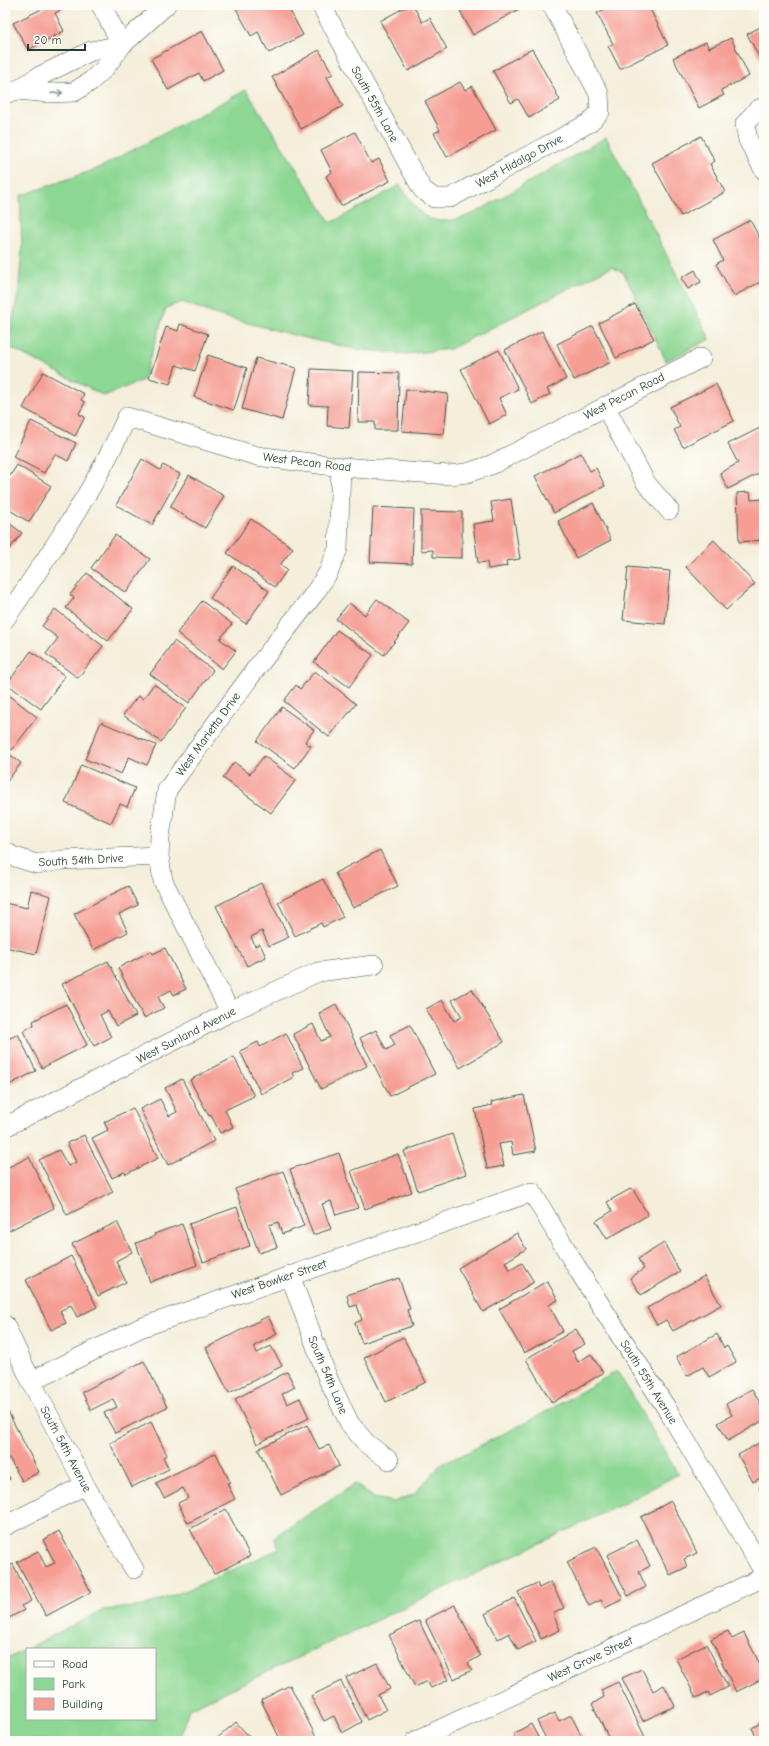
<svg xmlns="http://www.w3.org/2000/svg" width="769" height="1746" viewBox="0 0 769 1746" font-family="'Comic Neue',sans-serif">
	<rect width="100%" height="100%" fill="#fdfcf7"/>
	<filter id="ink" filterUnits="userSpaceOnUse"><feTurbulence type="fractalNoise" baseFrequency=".025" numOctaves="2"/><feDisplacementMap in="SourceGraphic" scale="8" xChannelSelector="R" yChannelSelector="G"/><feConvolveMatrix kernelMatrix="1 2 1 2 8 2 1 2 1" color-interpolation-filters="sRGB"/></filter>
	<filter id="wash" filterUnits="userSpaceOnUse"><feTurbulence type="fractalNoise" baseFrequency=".012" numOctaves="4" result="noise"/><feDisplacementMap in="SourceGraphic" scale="16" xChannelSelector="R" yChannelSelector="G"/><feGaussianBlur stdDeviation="0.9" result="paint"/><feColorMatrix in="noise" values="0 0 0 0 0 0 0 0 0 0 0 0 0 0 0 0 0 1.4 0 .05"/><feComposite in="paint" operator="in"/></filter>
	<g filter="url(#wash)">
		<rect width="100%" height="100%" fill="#f4eeda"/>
		<!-- green -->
		<path fill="#8cd793" stroke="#568a64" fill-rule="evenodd" d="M246,90L331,223L400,185C405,192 417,211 423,215C440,226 459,219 475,213L606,137L710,339L666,361L624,273L611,267L450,349L406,354L356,349L305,338L217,315L182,302L166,308L143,380L104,396L7,346L18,295L22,248L20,196L99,168Z
			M617,1371L678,1474L631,1500L189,1709L178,1741H5V1660L103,1610L143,1606L166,1598L192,1588L279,1549L274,1537L355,1484L374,1498L394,1502L414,1494L443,1462L460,1456L540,1415ZM27,1649H155V1719H27Z"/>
		<g id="blocks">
			<!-- building -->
			<path fill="#f69e94" d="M45,5H70L55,13L64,31L28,50L13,23L46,7Z
				M234,5H287L303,35L269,53L258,32L251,36Z
				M409,5H413L422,22L430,18L447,49L408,71L380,21Z
				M457,5H519L521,8L473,35Z
				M613,5H648L668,45L620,69L608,46L613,44L597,13Z
				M764,25V66L747,34Z
				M202,31L223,70L203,81L199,73L168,90L151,59Z
				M731,38L749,76L721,90L724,95L699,108L673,58L706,42L709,48Z
				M532,49L560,100L529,118L518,99L511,103L493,71Z
				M319,50L333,74L327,77L343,106L301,129L272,77Z
				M460,82L465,90L472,86L496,130L447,157L434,133L440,130L425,101Z
				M355,132L371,163L379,159L390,181L341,206L326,176L332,172L321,150Z
				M701,136L715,161L710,164L725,192L681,216L652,163Z
				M750,220L764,246V280L734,296L716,264L723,260L713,240Z
				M695,270L701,282L688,289L681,278Z
				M635,304L654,339L616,358L599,323Z
				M180,324L208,334L195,371L176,365L170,384L149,378L166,327L178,331Z
				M593,326L611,362L574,380L557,344Z
				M542,331L566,379L547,389L550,394L532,404L505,350Z
				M499,350L518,389L499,398L507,415L489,424L461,369Z
				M208,355L247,368L234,410L194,397Z
				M256,358L296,368L282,420L242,409Z
				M311,369L353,371L349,428L327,426L328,406L309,405Z
				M43,372L84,394L81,400L85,402L79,414L85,417L75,436L23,408Z
				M359,372L399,373L398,430H375V422H358Z
				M716,384L734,421L683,447L674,430L680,427L670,407Z
				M406,389L448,394L444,434L402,431Z
				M31,421L76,443L68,461L55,454L44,473L13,457Z
				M760,428L764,435V471L728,489L720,473L738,463L728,444Z
				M581,453L590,471L596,468L605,486L554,513L535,476Z
				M142,459L160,470L163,465L180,474L152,525L116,505Z
				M17,465L51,486L29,522L5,507V474L10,476Z
				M189,475L224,496L205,528L170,507Z
				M750,492L751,500L764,499V540L739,542L737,493Z
				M511,499L520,559L506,561L507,566L488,569L487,562L478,563L473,524L494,521L491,502Z
				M593,503L611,540L576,558L558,521Z
				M373,507L414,509L412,564L370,562Z
				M421,511L462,512V558L433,557V550L421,551Z
				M251,519L293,548L280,565L287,570L275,587L227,553Z
				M5,520L22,533L5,555Z
				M115,535L150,559L126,593L91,568Z
				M714,540L755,584L726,610L686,567Z
				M233,566L269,591L246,624L210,598Z
				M628,567L670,571L665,624L623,620Z
				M87,573L133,609L108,641L66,608L74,598L70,595Z
				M377,599L409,623L384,655L336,619L349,603L365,615Z
				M202,601L232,624L220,639L236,651L222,669L177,633Z
				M55,609L103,646L78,678L46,654L58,638L42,626Z
				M337,630L373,655L349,687L314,662Z
				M174,641L213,670L189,703L150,674Z
				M31,651L65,676L41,709L7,684Z
				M315,671L356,704L329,737L284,701L296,685L300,689Z
				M154,684L186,708L161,742L123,715L138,696L143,699Z
				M5,692L37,717L12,750L5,745Z
				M282,707L314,730L305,742L311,746L295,768L257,741Z
				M101,722L156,745L147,765L129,757L121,774L85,759Z
				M5,751L21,763L5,784Z
				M264,756L296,780L271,813L223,778L234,762L250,774Z
				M81,765L135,788L127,807L120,804L111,823L65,803Z
				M380,850L398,886L353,908L335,873Z
				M323,879L343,917L323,927L321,923L295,936L278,902Z
				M261,883L289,937L269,946L262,931L251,937L255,946L260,944L266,957L247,966L216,906Z
				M128,886L138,905L119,914L128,932L93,950L74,914Z
				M31,890L51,896L36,954L5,947V903L27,908Z
				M165,948L186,989L174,995L171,990L158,997L164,1008L144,1018L118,968L151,951L153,954Z
				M108,961L136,1016L116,1026L108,1011L100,1015L111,1037L94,1046L62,984Z
				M472,989L504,1042L460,1068L426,1009L442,1000L454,1021L462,1017L452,1000Z
				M66,1004L87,1045L42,1068L23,1031L34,1025L33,1021Z
				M336,1004L367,1066L321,1089L293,1034L313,1024L321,1041L330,1037L319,1013Z
				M410,1025L435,1074L390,1096L360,1038L376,1030L386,1050L395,1045L390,1035Z
				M286,1033L303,1068L292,1073L294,1077L261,1094L240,1051L258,1042L260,1047Z
				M18,1034L36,1071L5,1087V1038L6,1040Z
				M234,1057L254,1096L225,1110L233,1127L220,1133L211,1115L209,1116L190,1080Z
				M182,1079L214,1141L168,1165L140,1109L160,1099L169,1116L177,1112L165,1088Z
				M524,1095L536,1151L513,1155L511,1142L499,1144L504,1166L487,1169L475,1109L492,1105L491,1102Z
				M133,1108L158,1158L126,1174L124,1172L112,1178L92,1138L108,1130L104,1122Z
				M452,1134L466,1174L418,1191L404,1151Z
				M84,1135L113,1192L67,1215L39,1160L59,1150L68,1166L76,1162L67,1143Z
				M339,1153L358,1208L336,1215L331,1201L322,1204L331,1229L313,1235L290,1169Z
				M398,1154L412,1192L365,1209L351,1171Z
				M29,1157L54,1208L8,1231L5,1225V1169Z
				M283,1171L304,1226L282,1234L278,1222L269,1225L277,1247L259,1253L235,1189Z
				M632,1188L648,1215L607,1239L596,1221L612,1211L607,1202Z
				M237,1207L250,1246L203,1262L189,1224Z
				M117,1222L132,1252L116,1261L126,1282L98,1296L72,1244Z
				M182,1224L197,1265L150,1282L136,1243L155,1236L154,1234Z
				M517,1233L526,1249L505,1262L510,1270L522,1263L534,1282L483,1312L458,1268Z
				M664,1243L680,1272L641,1295L630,1278L644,1269L638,1259Z
				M71,1256L97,1307L77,1317L71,1305L60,1311L66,1323L51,1330L26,1280Z
				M704,1276L721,1305L673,1331L666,1320L657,1325L647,1308Z
				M399,1278L410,1309L407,1310L412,1326L362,1343L355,1323L362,1320L357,1305L350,1307L347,1295Z
				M547,1281L558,1300L549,1305L563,1331L524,1353L499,1309Z
				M268,1316L277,1334L254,1346L257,1353L271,1346L282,1366L229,1393L206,1348Z
				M576,1329L585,1344L572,1351L578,1362L591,1354L603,1373L552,1403L526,1359Z
				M717,1334L724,1348L727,1346L736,1362L709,1377L703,1367L687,1376L676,1357Z
				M403,1337L426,1382L386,1402L364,1358Z
				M144,1361L167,1407L115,1433L104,1413L117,1407L113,1399L91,1410L82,1392Z
				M287,1372L295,1387L282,1394L287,1404L300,1398L309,1418L257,1444L235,1399Z
				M752,1389L764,1410V1420L728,1441L718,1423L732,1415L726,1404Z
				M7,1410L39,1472L22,1481L9,1458L5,1460V1411Z
				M151,1422L167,1455L163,1457L169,1469L132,1487L110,1443Z
				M307,1425L319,1449L329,1445L339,1466L281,1495L258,1449Z
				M764,1440V1476L753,1482L738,1455Z
				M216,1453L230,1482L227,1483L235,1499L188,1523L178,1503L188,1498L183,1488L164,1498L156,1483Z
				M5,1469L10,1479L5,1481Z
				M764,1484V1497L759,1487Z
				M671,1501L697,1553L684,1559L687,1567L670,1575L641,1517Z
				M226,1509L250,1556L214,1574L190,1529Z
				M59,1531L91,1592L46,1616L17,1562L38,1551L46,1567L55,1563L43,1540Z
				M637,1540L650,1566L639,1572L646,1587L628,1596L607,1555Z
				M596,1547L623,1599L605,1608L601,1600L589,1606L567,1562Z
				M13,1564L31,1601L21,1606L24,1610L5,1620V1568Z
				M551,1582L564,1608L553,1614L560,1630L541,1639L518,1592L537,1583L539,1588Z
				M514,1598L536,1641L518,1650L509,1633L498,1639L485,1614Z
				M455,1605L480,1656L468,1663L472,1670L454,1679L425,1620Z
				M419,1621L448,1680L431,1688L427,1681L415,1687L389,1635Z
				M728,1631L732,1639L744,1633L764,1672V1678L736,1692L711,1639Z
				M706,1644L728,1687L710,1696L708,1692L696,1698L676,1659Z
				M377,1663L390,1689L378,1695L386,1710L367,1720L346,1678Z
				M642,1669L653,1691L664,1685L675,1706L643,1721L622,1678Z
				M341,1681L362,1722L342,1733L334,1716L324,1721L311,1696Z
				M618,1682L647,1741H610L592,1704L604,1697L601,1690Z
				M290,1685L318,1741H281L261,1700Z
				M555,1713L559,1721L571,1715L584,1741H547L537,1721Z
				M764,1721V1741H758L752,1728Z
				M236,1722L253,1741H214Z
				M531,1724L540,1741H516L513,1734Z"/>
		</g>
	</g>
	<g filter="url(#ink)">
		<use href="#blocks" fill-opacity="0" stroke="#3f584d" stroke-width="1"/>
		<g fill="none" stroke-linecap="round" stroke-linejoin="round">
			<defs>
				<path id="minor" d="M101,5L122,45
					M321,5L422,189L434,198H450L589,123L600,112L599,94L552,5
					M18,90L49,93L74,92L91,81L104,69L122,45L166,5
					M5,94L18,90L36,78L91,51L122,45
					M764,107L757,110L745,124L748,140L764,170
					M605,406L646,483L669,510
					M5,619C50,554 95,489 127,417L257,456L341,467L449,475L467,473L491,465L701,358
					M5,851L12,856L37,864L62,860L159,856
					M230,1012L163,881L159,856L160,837L167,790L255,670L314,594L328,573L338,549L341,467
					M5,1127L230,1012L318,972L374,965
					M290,1275L328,1379L350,1424L367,1444L389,1460
					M5,1325L31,1381L85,1485L134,1569
					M31,1381L140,1328L532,1192L580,1273L667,1409L764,1572
					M5,1526L85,1485
					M415,1741L764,1577"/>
			</defs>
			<!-- minor casing -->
			<use href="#minor" stroke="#3f584d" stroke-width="20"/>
			<!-- minor -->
			<use href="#minor" stroke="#fff" stroke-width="19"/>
		</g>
		<!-- one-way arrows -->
		<defs><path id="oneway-shaft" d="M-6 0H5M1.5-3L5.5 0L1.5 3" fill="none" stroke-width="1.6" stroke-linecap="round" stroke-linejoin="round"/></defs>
		<use stroke="#8f9e9a" href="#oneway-shaft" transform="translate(57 93) rotate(-4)"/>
	</g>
	<g text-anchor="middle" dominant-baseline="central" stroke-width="3" stroke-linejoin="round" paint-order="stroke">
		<!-- street labels -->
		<g font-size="12" fill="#1f3d34" stroke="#fdfcf7">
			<text transform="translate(375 104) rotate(61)">South 55th Lane</text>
			<text transform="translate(519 161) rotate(-29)">West Hidalgo Drive</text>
			<text transform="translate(624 396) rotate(-27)">West Pecan Road</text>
			<text transform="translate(307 462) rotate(7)">West Pecan Road</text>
			<text transform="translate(208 734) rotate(-54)">West Marietta Drive</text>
			<text transform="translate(81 860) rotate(-3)">South 54th Drive</text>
			<text transform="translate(186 1035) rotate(-27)">West Sunland Avenue</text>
			<text transform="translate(279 1279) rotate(-19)">West Bowker Street</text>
			<text transform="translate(328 1375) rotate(67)">South 54th Lane</text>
			<text transform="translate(649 1382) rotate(58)">South 55th Avenue</text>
			<text transform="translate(66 1449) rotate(62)">South 54th Avenue</text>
			<text transform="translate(590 1659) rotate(-25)">West Grove Street</text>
		</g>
	</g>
	<!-- margin -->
	<rect width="769" height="1746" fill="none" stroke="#fdfcf7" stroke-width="20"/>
	<!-- legend -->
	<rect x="26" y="1648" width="130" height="72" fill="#fdfcf7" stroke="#a4b0a9"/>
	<rect x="34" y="1661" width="20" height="6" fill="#ffffff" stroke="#a4b0a9"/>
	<text x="62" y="1668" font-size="12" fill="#1f3d34">Road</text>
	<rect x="34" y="1678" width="20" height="12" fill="#8cd793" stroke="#a4b0a9"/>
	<text x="62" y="1688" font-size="12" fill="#1f3d34">Park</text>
	<rect x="34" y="1698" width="20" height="12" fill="#f69e94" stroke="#a4b0a9"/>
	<text x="62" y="1708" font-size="12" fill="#1f3d34">Building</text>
	<!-- scale -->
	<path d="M28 44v6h57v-6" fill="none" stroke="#1f3d34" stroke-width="2"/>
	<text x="34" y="44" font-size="12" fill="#1f3d34" stroke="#fdfcf7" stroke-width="3" paint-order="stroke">20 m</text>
</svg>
